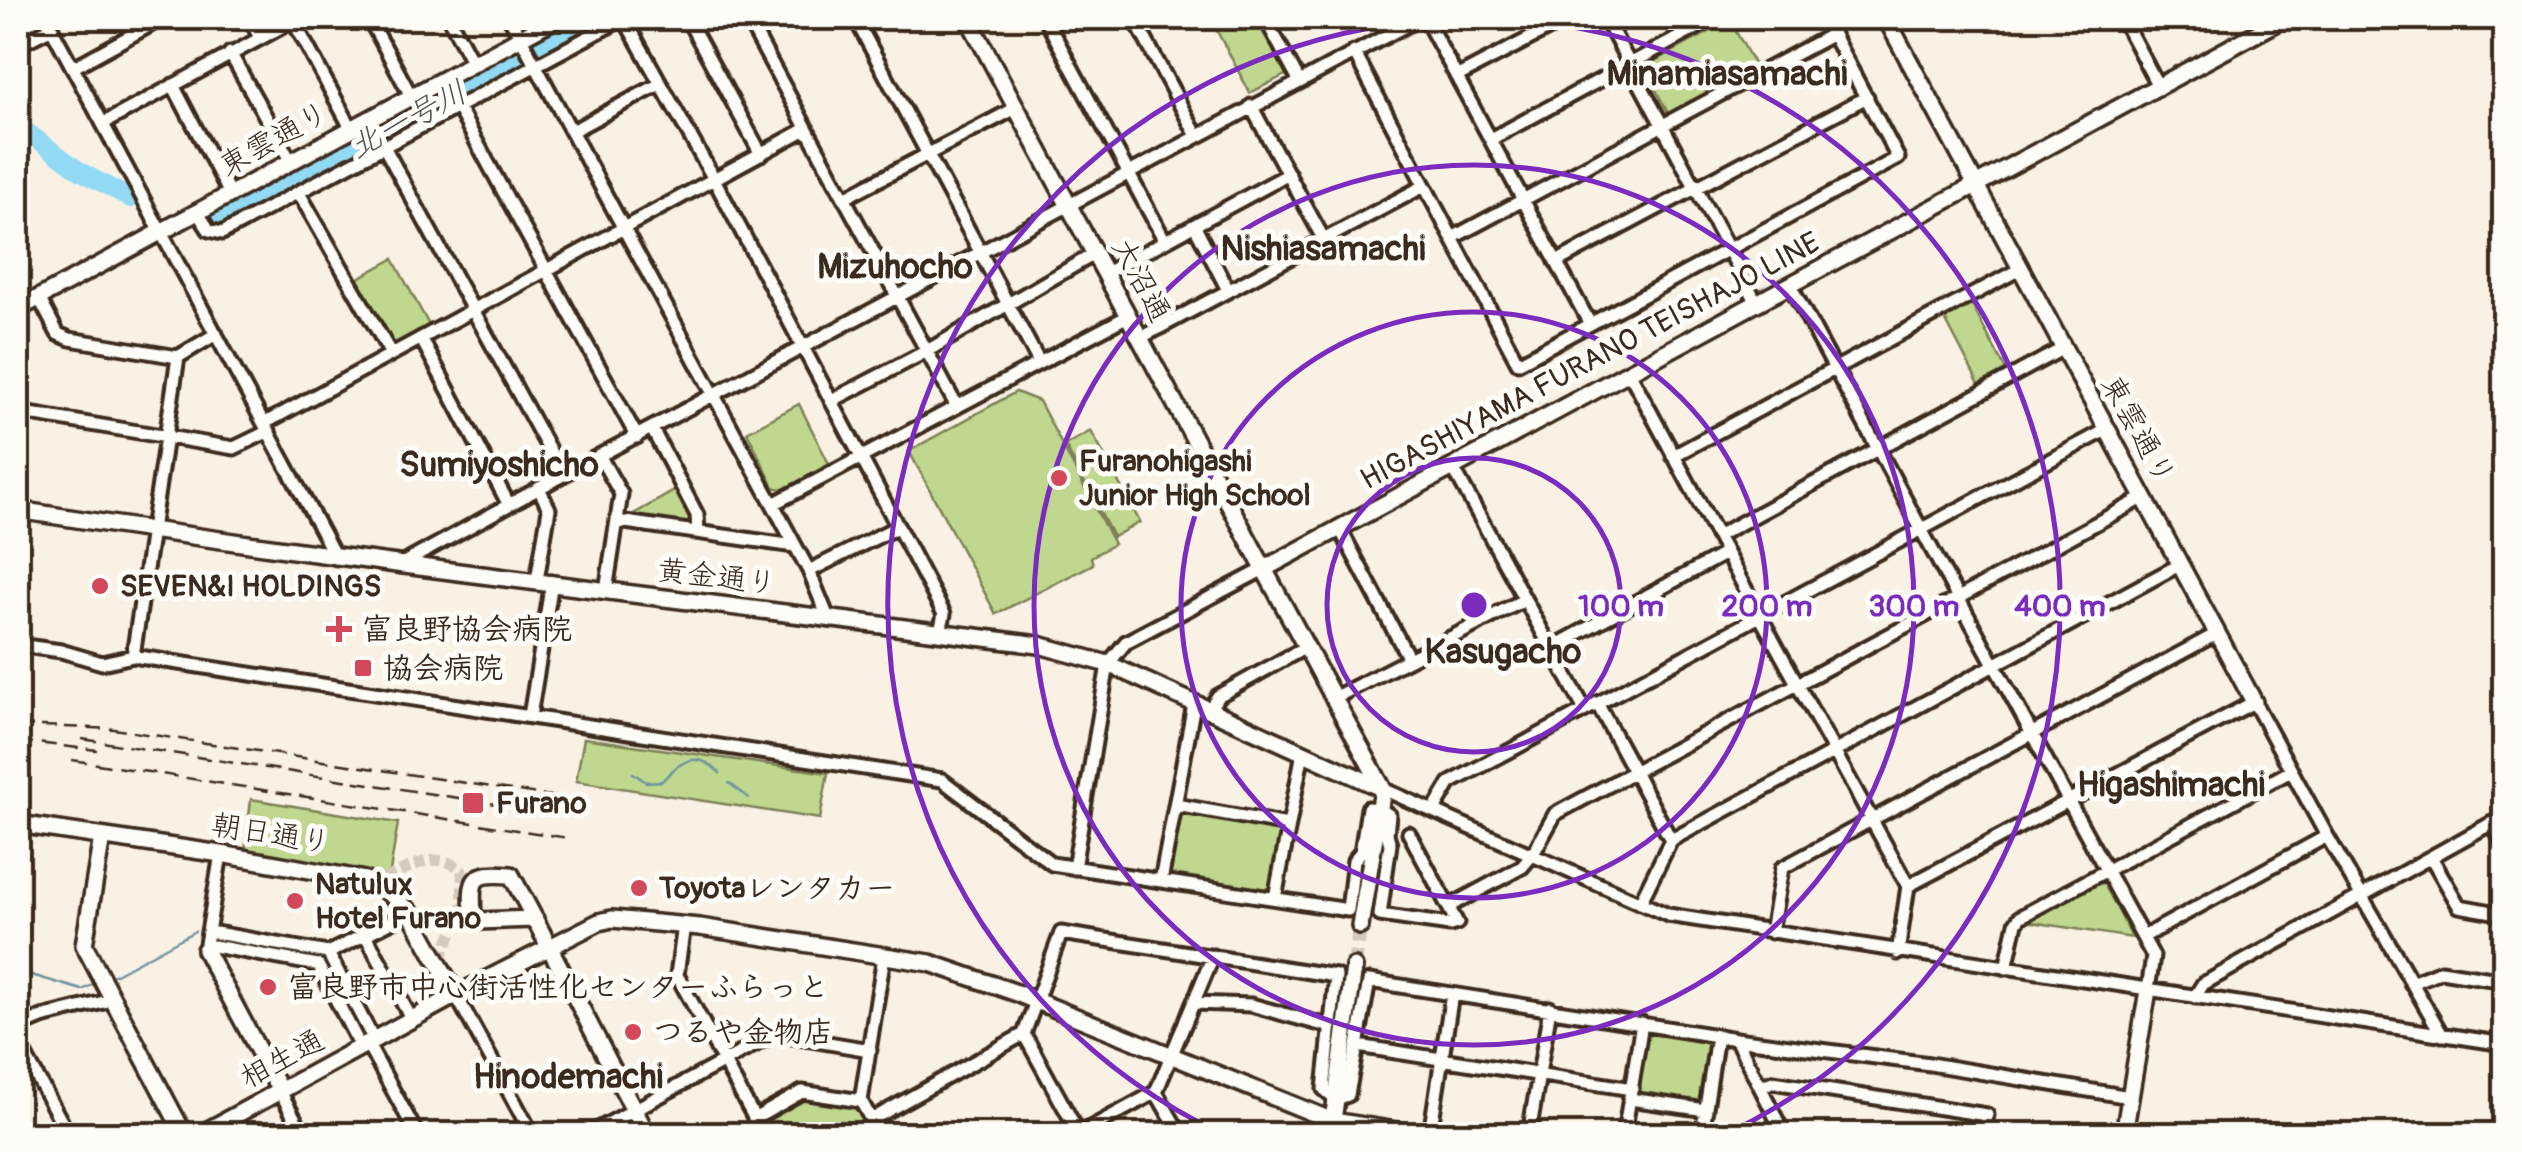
<svg xmlns="http://www.w3.org/2000/svg" width="2522" height="1152" viewBox="0 0 2522 1152" font-family="Pangolin,'Klee One',sans-serif">
	<rect width="100%" height="100%" fill="#faf1e5"/>
	<filter id="ink" filterUnits="userSpaceOnUse"><feTurbulence type="fractalNoise" baseFrequency=".01" numOctaves="2"/><feDisplacementMap in="SourceGraphic" scale="20" xChannelSelector="R" yChannelSelector="G"/><feConvolveMatrix kernelMatrix="1 2 1 2 8 2 1 2 1" color-interpolation-filters="sRGB"/></filter>
	<g filter="url(#ink)">
		<!-- green -->
		<path fill="#bfd78e" stroke="#7d8056" stroke-width="2.5" d="M1210,18H1257L1287,74L1250,93Z
			M1730,21L1757,69L1669,115L1644,67Z
			M393,259L429,325L391,346L355,280Z
			M1972,305L2006,370L1979,384L1945,319Z
			M1016,392L1039,401L1114,544L1091,557L1093,564L996,614L909,451Z
			M799,404L829,464L783,490L774,487L747,432Z
			M1091,431L1140,522L1113,537L1065,445Z
			M676,490L692,516L686,525L632,515Z
			M584,738L828,773L820,819L576,781Z
			M251,799L398,823L390,872L377,880L337,866L245,852Z
			M1179,812L1282,830L1270,893L1168,876Z
			M2097,882L2105,884L2132,938L2026,921Z
			M1647,1028L1700,1036L1708,1046L1700,1106L1635,1096Z
			M802,1098L856,1103L871,1131L864,1134H772L765,1122L766,1118Z"/>
		<g fill="none" stroke-linecap="round" stroke-linejoin="round">
			<!-- stream -->
			<path stroke="#6f949e" stroke-width="2.5" d="M633,773L646,782L662,781C681,760 697,750 720,773
				M729,783L749,798
				M18,971L82,990L92,985
				M114,975L195,931"/>
			<!-- river -->
			<path stroke="#92daf4" stroke-width="18" d="M18,125L80,171L131,199
				M219,222L597,18"/>
			<!-- street-tunnel -->
			<path stroke="#d4c9bd" stroke-width="11" stroke-dasharray="11 5.5" stroke-linecap="butt" d="M385,879C409,867 439,848 462,871L463,909L444,951L436,955"/>
			<!-- secondary-tunnel -->
			<path stroke="#d4c9bd" stroke-width="15" stroke-dasharray="15 8" stroke-linecap="butt" d="M1354,967L1360,926"/>
			<defs>
				<path id="street" d="M46,18L336,558
					M250,18L260,38
					M369,18L411,96
					M449,18L473,63
					M510,18L809,571L829,620
					M624,18L714,179L944,614L940,632
					M687,18L761,154
					M747,18L957,407
					M855,18L1039,362
					M1045,18L1165,241
					M1134,18L1197,136
					M1265,18L1299,81
					M1425,18L1590,324
					M1605,18L1757,303
					M2122,18L2158,86
					M293,20L351,128
					M18,45L52,28
					M1354,52L1518,363L1898,158L1824,18
					M230,53L290,160
					M74,67L163,18
					M1458,76L1569,18
					M173,85L230,194
					M457,106L637,437
					M1251,106L1324,240
					M369,119L563,475
					M104,123L298,18
					M572,131L660,84
					M1491,139L1715,18
					M299,193L391,354
					M844,198L1016,108
					M198,213L209,230L222,233L624,18
					M1195,226L1228,290
					M1452,238L1833,34
					M1556,262L1867,97
					M1106,273L1289,174
					M1790,285L1958,598L2143,498
					M39,298L58,334L70,339L178,357L216,334
					M421,338L509,505
					M1140,338L1424,186
					M1629,372L1760,616L2106,430
					M831,401L927,351L1096,253
					M18,412L234,448L269,431
					M265,423L806,129
					M652,429L697,515L698,532
					M1673,456L2020,269
					M600,457L621,494L606,591
					M1452,466L1585,710
					M773,504L1128,316
					M618,521L795,546
					M1339,527L1409,659
					M1717,536L2062,349
					M400,565L563,475L1420,18
					M809,571L897,527
					M537,580L549,509L539,488
					M18,645L61,651L102,663L133,656L942,780L1052,864L1348,910L1354,860L1361,852L1368,808L1380,809L1389,815L1387,834L1390,844L1380,915L1450,925L1457,923L1409,833
					M1551,648L1726,553
					M133,656L178,357
					M1334,698L1524,600
					M1597,703L1671,840
					M1209,710L1218,696L1306,647
					M530,716L552,582
					M1383,789L1668,915L2504,1044
					M1176,805L1288,825
					M1434,810L1450,783L1760,616L1908,886L1898,953
					M2431,857L2459,906L2504,914
					M1074,868L1108,664L1126,642L1264,569
					M1161,881L1194,704
					M1908,886L2254,702L2327,836L2442,1035
					M1275,898L1303,752
					M1640,903L1671,840L2181,564
					M1450,906L1522,867L1533,854L1555,814L1958,598L2153,956L2148,990
					M684,925L677,975L763,1134
					M1771,932L1782,868L2218,633
					M216,933L328,953L410,912
					M365,934L412,1020
					M2143,937L2327,836
					M214,946L318,965L356,1038
					M205,950L221,854
					M328,953L369,1031
					M2006,968L2016,923L2020,917L2291,771
					M2411,983L2441,971L2504,981
					M456,995L532,1134
					M2195,997L2203,984L2492,823L2504,844
					M1194,1003L1251,1005L1331,1027
					M18,1027L42,1017L112,1000
					M1736,1039L1784,1134
					M18,1042L68,1134
					M368,1045L417,1134
					M1358,1046L1632,1089
					M1762,1086L1773,1082L1987,1115L1983,1134
					M280,1091L303,1134
					M1156,1092L1079,1134L1024,1034L1061,933L1336,976L1324,1089L1336,1099L1348,1095L1369,981L1736,1039L1930,1064L2130,1097
					M1630,1099L1706,1110
					M754,1119L802,1092L861,1101
					M871,1120L1024,1034
					M2125,1129L2160,1134
					M589,1134L775,1034L870,1050
					M879,1134L861,1101L884,956
					M1180,1134L1156,1092L1213,956
					M1430,1134L1452,994
					M1529,1134L1550,1008
					M1624,1134L1642,1023
					M1702,1134L1717,1036
					M2297,1134L2298,1131L2322,1134"/>
				<path id="secondary" d="M968,18L1264,569
					M1886,18L2254,702
					M18,309L557,18
					M18,510C357,563 698,601 1039,645L1108,664L1383,789
					M18,824L221,854L365,880L388,892L410,912L456,995
					M102,837L84,945L184,1134
					M535,919L477,921L473,917C471,878 470,872 511,875C558,961 601,1049 647,1134
					M1360,926L1383,789L1264,569L2285,18
					M205,950L280,1091
					M201,1134L456,995L599,922L612,919L700,927L930,963L1014,992L1333,1121L1354,967
					M1330,1134L1333,1121L1416,1134
					M2124,1134L2148,990"/>
			</defs>
			<!-- street casing -->
			<use href="#street" stroke="#3b2a1e" stroke-width="19"/>
			<!-- secondary casing -->
			<use href="#secondary" stroke="#3b2a1e" stroke-width="22"/>
			<!-- street -->
			<use href="#street" stroke="#fdfcf7" stroke-width="11"/>
			<!-- secondary -->
			<use href="#secondary" stroke="#fdfcf7" stroke-width="15"/>
			<!-- rail -->
			<path stroke="#3b2a1e" stroke-width="2.5" stroke-dasharray="15 8" stroke-linecap="butt" d="M18,725L114,729L577,800
				M82,739L573,816
				M18,741L97,750
				M72,760L568,838"/>
		</g>
	</g>
	<!-- distance rings -->
	<g fill="none" stroke="#7b2cbf" stroke-width="5">
		<circle cx="1474" cy="605" r="147"/>
		<circle cx="1474" cy="605" r="293"/>
		<circle cx="1474" cy="605" r="440"/>
		<path d="M1222 1134A586 586 0 1 1 1726 1134"/>
	</g>
	<!-- markers -->
	<g fill="#d1495b" stroke="#fdfcf7" stroke-width="4">
		<circle cx="1059" cy="478" r="10"/>
		<circle cx="100" cy="586" r="10"/>
		<path d="M334 614h10v10h10v10h-10v10h-10v-10h-10v-10h10z"/>
		<rect x="353" y="658" width="20" height="20" rx="5"/>
		<rect x="461" y="791" width="24" height="24" rx="5"/>
		<circle cx="639" cy="888" r="10"/>
		<circle cx="295" cy="901" r="10"/>
		<circle cx="268" cy="987" r="10"/>
		<circle cx="633" cy="1032" r="10"/>
	</g>
	<g text-anchor="middle" dominant-baseline="central" stroke-width="10" stroke-linejoin="round" paint-order="stroke">
		<!-- street labels -->
		<g font-size="30" fill="#3b2a1e" stroke="#fdfcf7">
			<text transform="translate(274 139) rotate(-29)">東雲通り</text>
			<text transform="translate(1141 280) rotate(62)">大沼通</text>
			<text transform="translate(1590 361) rotate(-28)">HIGASHIYAMA FURANO TEISHAJO LINE</text>
			<text transform="translate(2138 430) rotate(61)">東雲通り</text>
			<text transform="translate(717 577) rotate(7)">黄金通り</text>
			<text transform="translate(271 834) rotate(9)">朝日通り</text>
			<text transform="translate(282 1059) rotate(-28)">相生通</text>
		</g>
		<!-- poi labels -->
		<g font-size="30" font-weight="bold" fill="#3b2a1e" stroke="#fdfcf7" text-anchor="start">
			<text x="1079" y="461">Furanohigashi<tspan x="1079" dy="34">Junior High School</tspan></text>
			<text x="120" y="586">SEVEN&amp;I HOLDINGS</text>
			<text x="362" y="629">富良野協会病院</text>
			<text x="383" y="668">協会病院</text>
			<text x="496" y="803">Furano</text>
			<text x="315" y="884">Natulux<tspan x="315" dy="34">Hotel Furano</tspan></text>
			<text x="659" y="888">Toyotaレンタカー</text>
			<text x="288" y="987">富良野市中心街活性化センターふらっと</text>
			<text x="653" y="1032">つるや金物店</text>
		</g>
		<!-- water labels -->
		<g font-size="32" font-style="italic" fill="#515654" stroke="#fdfcf7">
			<text transform="translate(408 120) rotate(-28)">北一号川</text>
		</g>
		<!-- quarter labels -->
		<g font-size="35" font-weight="bold" fill="#3b2a1e" stroke="#fdfcf7">
			<text x="1727" y="74">Minamiasamachi</text>
			<text x="1323" y="249">Nishiasamachi</text>
			<text x="895" y="267">Mizuhocho</text>
			<text x="499" y="465">Sumiyoshicho</text>
			<text x="1503" y="652">Kasugacho</text>
			<text x="2171" y="785">Higashimachi</text>
			<text x="568" y="1077">Hinodemachi</text>
		</g>
	</g>
	<circle cx="1474" cy="605" r="15" fill="#7b2cbf" stroke="#fdfcf7" stroke-width="5"/>
	<g font-size="30" text-anchor="middle" font-weight="bold" fill="#7b2cbf" stroke="#fdfcf7" stroke-width="10" stroke-linejoin="round" paint-order="stroke">
		<text x="1621" y="616">100 m</text>
		<text x="1767" y="616">200 m</text>
		<text x="1914" y="616">300 m</text>
		<text x="2060" y="616">400 m</text>
	</g>
	<!-- margin -->
	<rect width="2522" height="1152" fill="none" stroke="#fdfcf7" stroke-width="60"/>
	<rect x="30" y="30" width="2462" height="1092" fill="none" stroke="#3b2a1e" stroke-width="4" filter="url(#ink)"/>
</svg>
